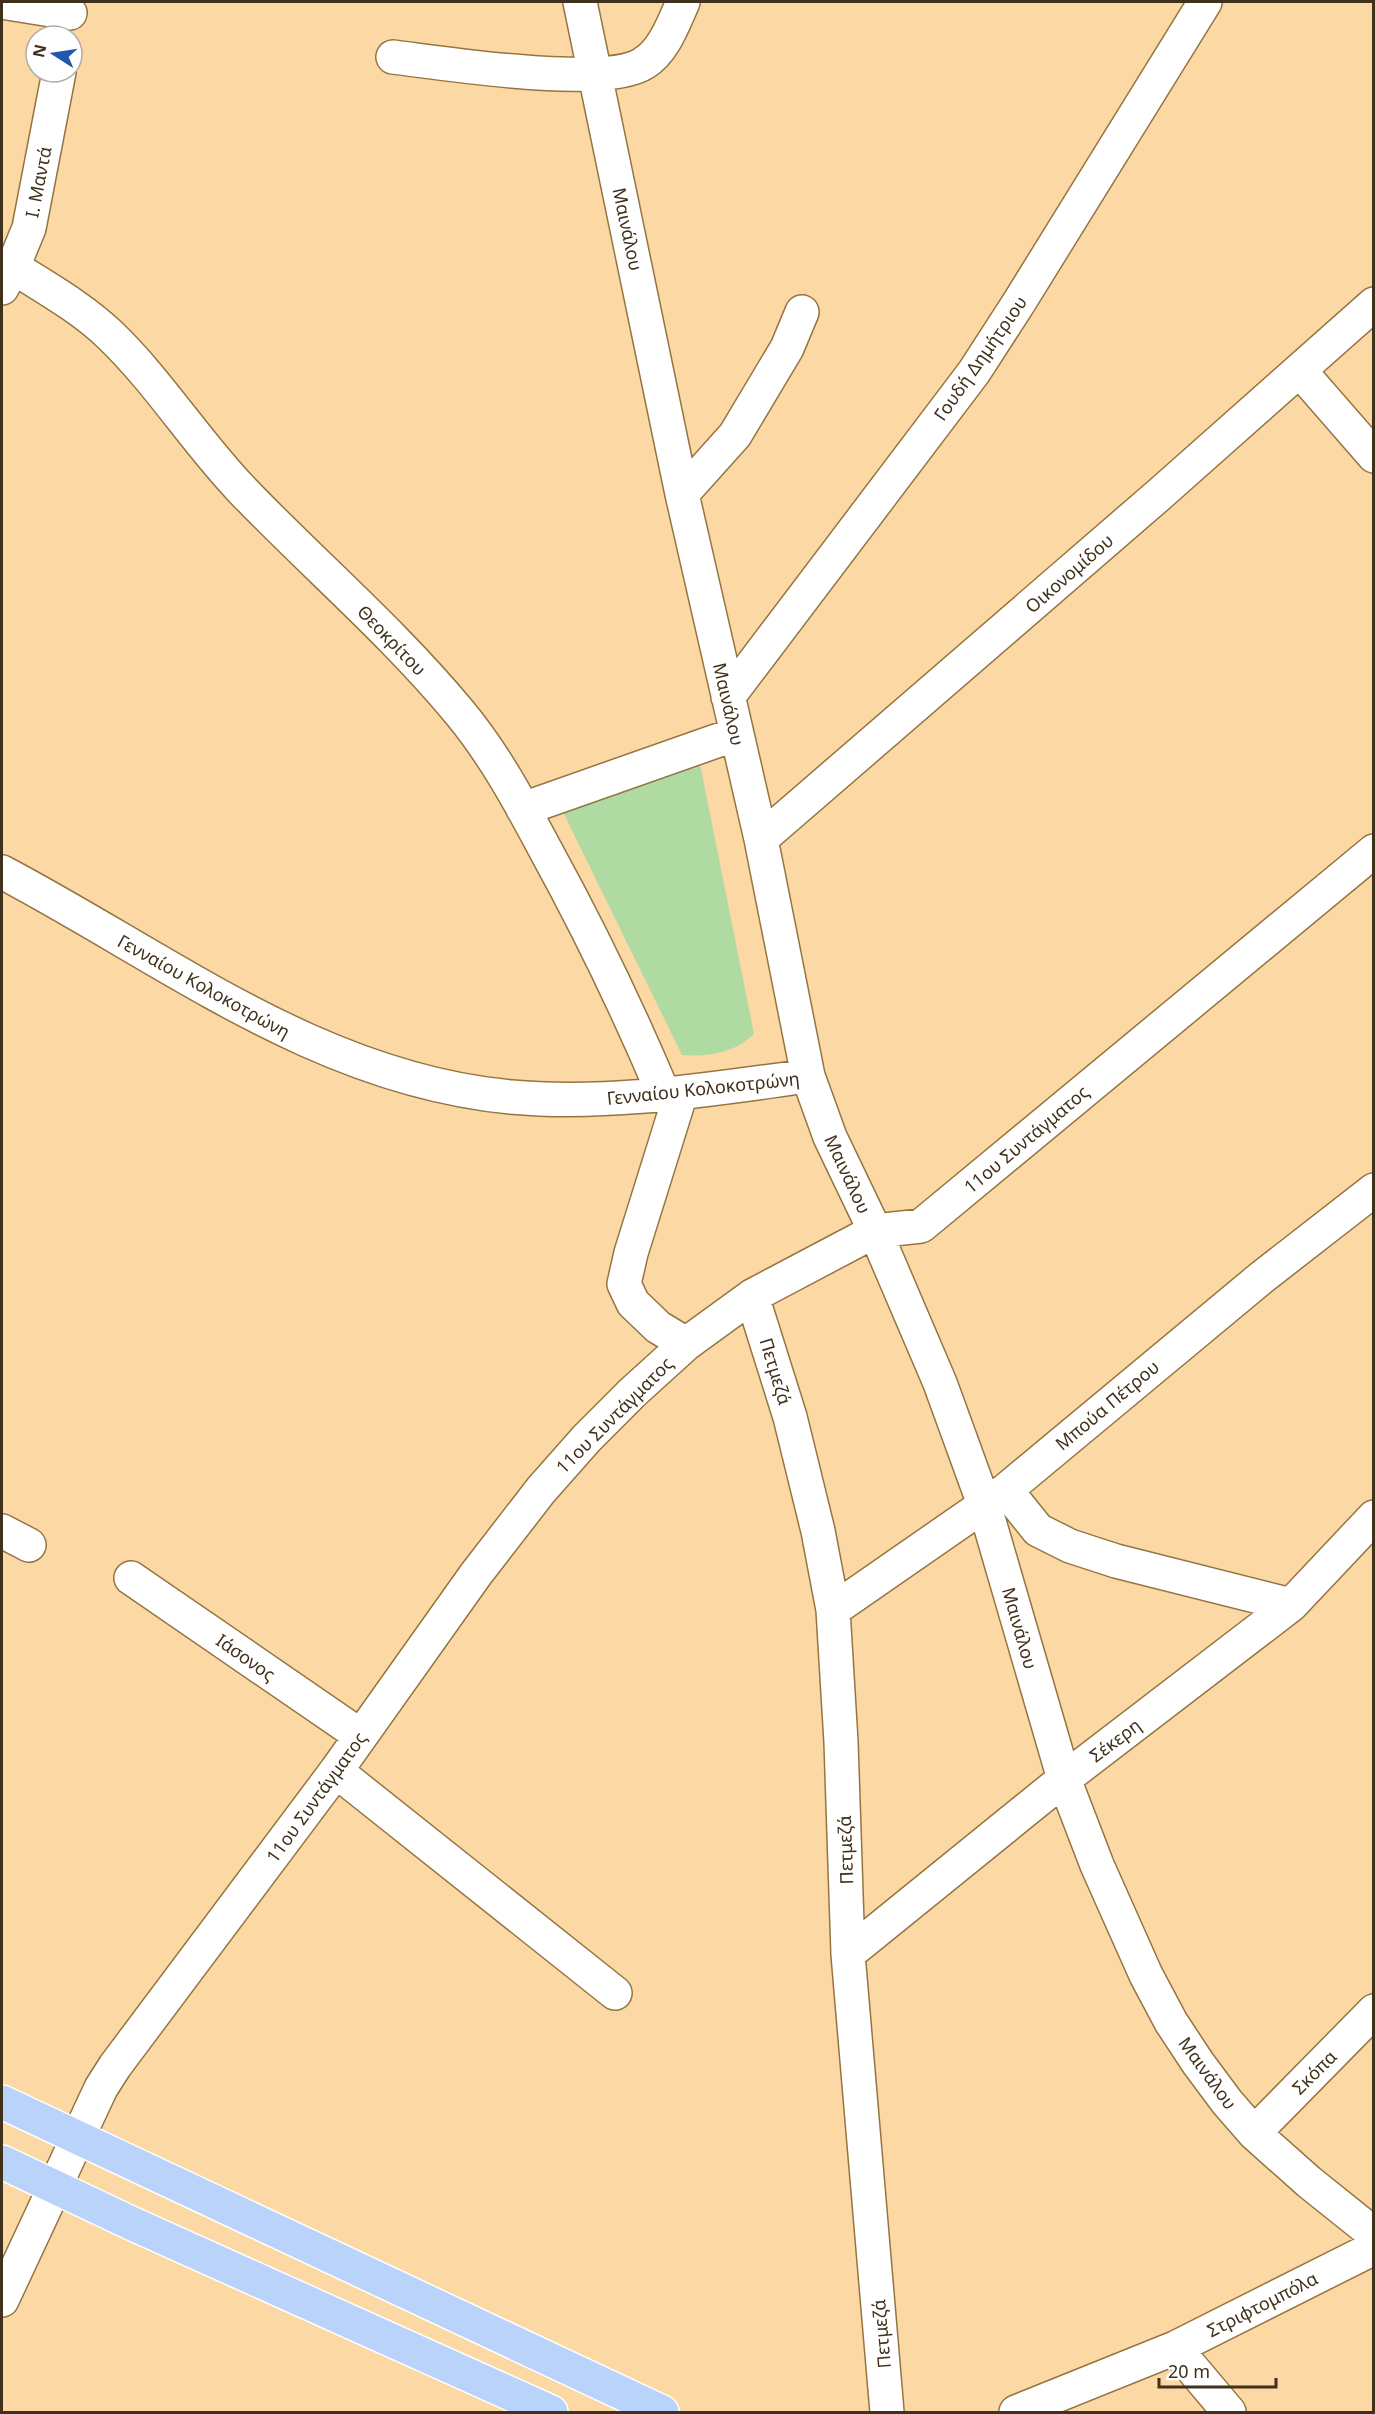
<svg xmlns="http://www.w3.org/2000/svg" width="1375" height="2414" viewBox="0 0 1375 2414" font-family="'Noto Sans',sans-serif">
	<rect width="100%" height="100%" fill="#fcd9a4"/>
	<!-- green -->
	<path fill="#afdaa1" d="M699,759L754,1034C734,1053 708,1057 682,1055L560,806Z"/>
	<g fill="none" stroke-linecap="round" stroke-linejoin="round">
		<defs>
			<path id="minor" d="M2,2L70,13
				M580,2L682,494L761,839L808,1076L830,1137L875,1231L940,1383L984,1504L1064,1779L1097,1865L1146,1975L1171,2022L1198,2063L1227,2102L1254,2133L1309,2182L1374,2234
				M393,57C443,63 606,89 644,63C664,51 674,22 683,2
				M13,267C46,288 82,308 110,335C159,382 195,441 242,490C314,565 394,633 460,713C494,754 520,802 545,849C589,929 629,1012 664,1095
				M2,288L13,267L29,228L59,72
				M1300,371L1374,456
				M682,494L735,435L787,348L802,312
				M728,697L974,372L1018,304L1205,2
				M523,809L736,734
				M761,839L1161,493L1374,304
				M2,872C167,959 318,1079 511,1097C610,1106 710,1089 808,1076
				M681,1093L631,1253L624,1284L633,1303L658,1327L686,1344
				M752,1296L790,1417L818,1531L833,1610L841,1742L848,1954L887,2412
				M1006,1490L1038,1530L1070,1546L1116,1561L1291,1605
				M2,1531L29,1545
				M131,1578L361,1736
				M833,1610L1006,1490L1261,1278L1374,1190
				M336,1771L615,1993
				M848,1954L1064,1779L1291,1605L1374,1517
				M1254,2133L1374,2011
				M2,2300L101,2088L115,2066L336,1771L476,1574L541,1490L587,1438L633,1392L686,1344L752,1296L875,1231L921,1226L1374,851
				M1175,2348L1229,2412
				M1016,2412L1175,2348L1374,2248"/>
			<path id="major" d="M2,2102L662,2412
				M2,2162L133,2224L551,2412"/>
		</defs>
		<!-- minor casing -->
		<use href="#minor" stroke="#947542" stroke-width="36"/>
		<!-- major casing -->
		<use href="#major" stroke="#fff" stroke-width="36"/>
		<!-- minor -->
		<use href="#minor" stroke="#fff" stroke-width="33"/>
		<!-- major -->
		<use href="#major" stroke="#b9d3fa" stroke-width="33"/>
	</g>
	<g text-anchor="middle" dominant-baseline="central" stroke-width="5" stroke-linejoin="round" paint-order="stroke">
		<!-- street labels -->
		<g font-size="18" fill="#3f311b" stroke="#fff">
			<text transform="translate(38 182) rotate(-79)">Ι. Μαντά</text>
			<text transform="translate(628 229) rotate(78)">Μαινάλου</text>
			<text transform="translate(980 358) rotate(-55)">Γουδή Δημήτριου</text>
			<text transform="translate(1069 573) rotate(-41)">Οικονομίδου</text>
			<text transform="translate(392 640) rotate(46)">Θεοκρίτου</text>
			<text transform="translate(729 704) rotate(77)">Μαινάλου</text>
			<text transform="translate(204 986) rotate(29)">Γενναίου Κολοκοτρώνη</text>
			<text transform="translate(703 1088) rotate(-6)">Γενναίου Κολοκοτρώνη</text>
			<text transform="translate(1026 1139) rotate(-40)">11ου Συντάγματος</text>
			<text transform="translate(848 1174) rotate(65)">Μαινάλου</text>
			<text transform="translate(776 1371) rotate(73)">Πετμεζά</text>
			<text transform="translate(1107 1405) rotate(-40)">Μπούα Πέτρου</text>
			<text transform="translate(614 1415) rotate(-45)">11ου Συντάγματος</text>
			<text transform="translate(1020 1628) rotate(74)">Μαινάλου</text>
			<text transform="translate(246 1657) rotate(35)">Ιάσονος</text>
			<text transform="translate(1115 1740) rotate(-37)">Σέκερη</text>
			<text transform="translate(316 1797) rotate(-54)">11ου Συντάγματος</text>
			<text transform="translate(845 1850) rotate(-92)">Πετμεζά</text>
			<text transform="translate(1314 2072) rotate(-45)">Σκόπα</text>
			<text transform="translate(1208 2073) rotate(54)">Μαινάλου</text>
			<text transform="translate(1262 2304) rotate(-27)">Στριφτομπόλα</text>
			<text transform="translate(881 2334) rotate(-95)">Πετμεζά</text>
		</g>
	</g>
	<!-- border -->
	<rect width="1375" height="2414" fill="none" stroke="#3f311b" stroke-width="6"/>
	<!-- north arrow -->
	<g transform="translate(54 54) rotate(282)"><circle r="28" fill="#ffffff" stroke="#b2ada4" stroke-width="1.5"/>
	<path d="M0-4.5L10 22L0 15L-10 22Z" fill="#1f59ab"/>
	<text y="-9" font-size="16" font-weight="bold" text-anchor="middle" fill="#3f311b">N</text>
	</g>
	<!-- scale -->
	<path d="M1159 2378v9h117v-9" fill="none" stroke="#3f311b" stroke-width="3"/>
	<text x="1168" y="2378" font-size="18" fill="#3f311b" stroke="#ffffff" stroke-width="4.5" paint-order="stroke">20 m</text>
</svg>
